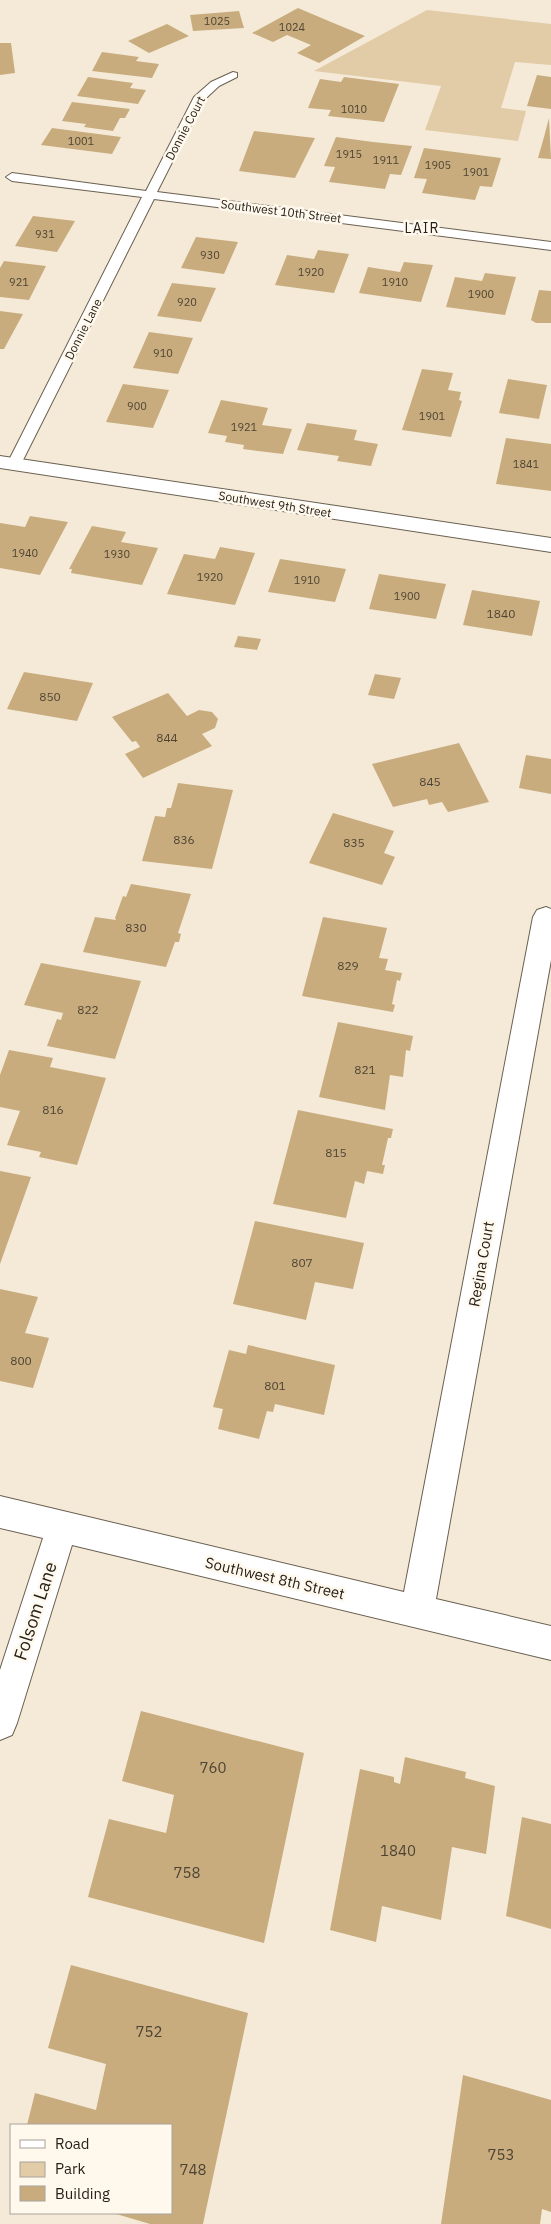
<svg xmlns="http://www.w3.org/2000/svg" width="551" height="2224" viewBox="0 0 551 2224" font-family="'IBM Plex Sans',sans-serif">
	<rect width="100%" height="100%" fill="#f5ead8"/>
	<!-- green -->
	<path fill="#e2cba7" d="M427,10L551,24V65L515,62L501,108L526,111L518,141L425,130L441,86L314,71Z"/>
	<!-- building -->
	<path fill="#c8ac7e" d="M298,8L331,22L365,36L319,63L297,53L311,45L287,35L273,42L252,33Z
		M239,11L244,28L193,31L190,15Z
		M167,24L189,36L149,53L128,41Z
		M0,43H11L15,73L0,75Z
		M102,52L139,57L136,61L159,64L152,78L92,71Z
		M537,75L551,77V109L527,106Z
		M88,77L133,83L130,88L146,90L138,104L77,96Z
		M344,77L399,84L384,122L328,116L331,110L308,108L320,79L341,82Z
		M72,102L130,109L125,118H120L113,131L84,127L86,124L62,121Z
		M549,118L551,159L538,158L544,137Z
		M52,128L121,137L112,154L41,145Z
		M254,131L315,138L295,178L239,171Z
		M336,137L373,142L412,146L401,175L390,174L385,189L329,182L335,167L324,166Z
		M424,148L501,158L492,187L480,186L475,200L422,193L427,179L414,178Z
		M33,216L75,221L57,252L15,246Z
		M196,237L238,242L224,274L181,268Z
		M318,250L349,254L334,293L275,285L287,255L314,259Z
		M4,261L46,266L29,300L0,297V268Z
		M404,262L433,265L421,302L359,293L368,267L400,272Z
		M485,273L516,277L505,315L446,307L455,277L482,281Z
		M172,283L216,288L201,322L157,316Z
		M539,290L551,291V323H536L531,320Z
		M0,311L23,314L4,349H0Z
		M149,332L193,338L178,374L133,368Z
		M422,369L453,373L448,390L461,392L459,400L462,401L451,437L402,430Z
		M508,379L547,385L539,419L499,413Z
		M123,384L169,390L153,428L106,422Z
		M221,400L268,408L262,425L292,429L283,454L243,449L244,445L225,442L227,436L208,433Z
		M307,423L357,430L354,440L378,444L371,466L337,461L339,456L297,450Z
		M506,438L551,444V491L496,484Z
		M30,516L68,522L40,575L0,568V523L25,527Z
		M92,526L126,532L121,542L158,548L142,585L71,573L72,569H69Z
		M220,547L255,553L235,605L167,594L184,554L215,559Z
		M280,559L346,569L335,602L268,592Z
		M379,574L446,584L436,619L369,609Z
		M472,590L540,601L532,636L463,625Z
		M238,636L261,639L257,650L234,647Z
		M24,672L93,683L77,721L7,709Z
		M375,674L401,678L394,699L368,695Z
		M168,693L187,716L199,710L212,712L218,719L215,728L202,734L212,746L143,778L125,754L140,747L136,741L132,742L112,717Z
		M459,743L489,802L448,812L442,802L429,805L427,799L393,807L372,764Z
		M526,755L551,759V794L519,788Z
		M178,783L233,790L212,869L142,861L155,816L165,817L167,808H171Z
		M333,813L394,831L384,853L395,857L382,885L309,863Z
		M131,884L191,894L178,933L181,934L179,942H175L166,967L83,952L95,917L116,920L115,918L123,896L126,897Z
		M323,917L387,928L379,958L388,959L385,970L402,973L400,981L397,980L392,1004L395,1005L393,1012L302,996Z
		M41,963L141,981L115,1059L47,1046L57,1019L61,1020L63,1013L24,1005Z
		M338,1022L413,1036L410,1051L406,1050L403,1077L390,1075L385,1110L319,1097Z
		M9,1050L53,1058L50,1067L106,1078L77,1165L39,1157L41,1152L7,1145L20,1111L0,1107V1075Z
		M298,1110L393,1129L391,1138H388L382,1165H385L383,1174L367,1171L364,1184L355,1181L346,1218L273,1204Z
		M0,1171L31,1177L0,1264Z
		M255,1221L364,1243L353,1289L315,1282L306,1320L233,1304Z
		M0,1289L38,1297L25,1333L49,1338L33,1388L0,1381Z
		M248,1345L335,1365L324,1415L275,1404L273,1412L267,1411L259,1439L218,1429L223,1409L213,1407L229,1350L246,1354Z
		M141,1711L304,1753L264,1943L88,1897L109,1819L166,1833L174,1795L122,1781Z
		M405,1757L466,1772L465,1778L495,1786L486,1854L452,1847L441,1920L382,1906L376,1942L330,1930L360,1769L394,1777V1782L400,1784Z
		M522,1817L551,1824V1929L506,1916Z
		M71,1965L248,2013L203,2224H150L113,2213H171V2125H27L35,2093L96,2110L106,2064L48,2048Z
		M463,2075L551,2100V2212L542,2209L540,2224H441Z"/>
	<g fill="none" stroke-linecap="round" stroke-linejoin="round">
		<defs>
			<path id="service" d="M233,72L237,73V77L219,86L203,101L157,192L551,242V250L154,199L21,464L19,467H9L7,464L142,197L12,181L6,177L12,173L146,191L194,97L211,82Z"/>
			<path id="minor" d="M0,456L551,538V552L0,468Z
				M546,907L551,909V960L436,1599L551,1626V1660L72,1545L17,1723L12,1735L0,1740V1670L43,1538L0,1528V1496L404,1592L533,917L537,910Z"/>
		</defs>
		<!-- service casing -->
		<use href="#service" stroke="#6a6051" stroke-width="2"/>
		<!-- minor casing -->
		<use href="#minor" stroke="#6a6051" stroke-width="2"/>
		<!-- service -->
		<use href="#service" fill="#fff" fill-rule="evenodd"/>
		<!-- minor -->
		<use href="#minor" fill="#fff" fill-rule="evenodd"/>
	</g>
	<g text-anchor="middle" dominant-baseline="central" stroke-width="5" stroke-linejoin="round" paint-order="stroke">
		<!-- far-number labels -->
		<g font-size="11" fill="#4e4434">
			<text x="217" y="21">1025</text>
			<text x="292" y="27">1024</text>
			<text x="354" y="109">1010</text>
			<text x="81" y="141">1001</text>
			<text x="349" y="154">1915</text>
			<text x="386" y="160">1911</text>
			<text x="438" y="165">1905</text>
			<text x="476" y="172">1901</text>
			<text x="45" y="234">931</text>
			<text x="210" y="255">930</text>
			<text x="311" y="272">1920</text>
			<text x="19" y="282">921</text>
			<text x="395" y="282">1910</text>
			<text x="481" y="294">1900</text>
			<text x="187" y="302">920</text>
			<text x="163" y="353">910</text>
			<text x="137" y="406">900</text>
			<text x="432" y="416">1901</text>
			<text x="244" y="427">1921</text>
			<text x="526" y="464">1841</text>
			<text x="25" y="553">1940</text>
			<text x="117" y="554">1930</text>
			<text x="210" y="577">1920</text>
			<text x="307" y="580">1910</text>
			<text x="407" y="596">1900</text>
		</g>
		<!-- far-street labels -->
		<g font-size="12" fill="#26221b" stroke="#fff8ed">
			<text transform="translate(185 128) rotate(-62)">Donnie Court</text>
			<text transform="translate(281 211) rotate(7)">Southwest 10th Street</text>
			<text transform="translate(83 329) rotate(-63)">Donnie Lane</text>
			<text transform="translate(275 504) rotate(9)">Southwest 9th Street</text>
		</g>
		<!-- number labels -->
		<g font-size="12" fill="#4e4434">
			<text x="501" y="613">1840</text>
			<text x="50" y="696">850</text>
			<text x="167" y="737">844</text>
			<text x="430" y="781">845</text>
			<text x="184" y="839">836</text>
			<text x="354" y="842">835</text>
			<text x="136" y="927">830</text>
			<text x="348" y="965">829</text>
			<text x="88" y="1009">822</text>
			<text x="365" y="1069">821</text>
			<text x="53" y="1109">816</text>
			<text x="336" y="1152">815</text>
			<text x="302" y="1262">807</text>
			<text x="21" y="1360">800</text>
			<text x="275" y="1385">801</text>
		</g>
		<!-- far-neighbourhood labels -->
		<g font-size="14" letter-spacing="1" fill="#26221b" stroke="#fff8ed">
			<text x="422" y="228">LAIR</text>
		</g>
		<!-- street labels -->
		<g font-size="15" fill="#26221b" stroke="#fff8ed">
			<text transform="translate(481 1264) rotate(-80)">Regina Court</text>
			<text transform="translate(275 1578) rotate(13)">Southwest 8th Street</text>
		</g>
		<!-- near-number labels -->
		<g font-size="15" fill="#4e4434">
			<text x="213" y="1767">760</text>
			<text x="398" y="1850">1840</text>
			<text x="187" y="1872">758</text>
			<text x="149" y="2031">752</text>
			<text x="501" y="2154">753</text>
			<text x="193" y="2169">748</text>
		</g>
		<!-- near-street labels -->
		<g font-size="18" fill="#26221b" stroke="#fff8ed">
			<text transform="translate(35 1611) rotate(-72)">Folsom Lane</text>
		</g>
	</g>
	<!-- legend -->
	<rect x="10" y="2124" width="162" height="90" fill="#fff8ed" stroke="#a8a299"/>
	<rect x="20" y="2140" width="25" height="8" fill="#ffffff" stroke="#a8a299"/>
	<text x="55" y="2149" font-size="15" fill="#26221b">Road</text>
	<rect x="20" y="2162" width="25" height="15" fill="#e2cba7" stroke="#a8a299"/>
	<text x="55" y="2174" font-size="15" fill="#26221b">Park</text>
	<rect x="20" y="2186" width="25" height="15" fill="#c8ac7e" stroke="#a8a299"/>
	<text x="55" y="2199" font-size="15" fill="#26221b">Building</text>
</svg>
